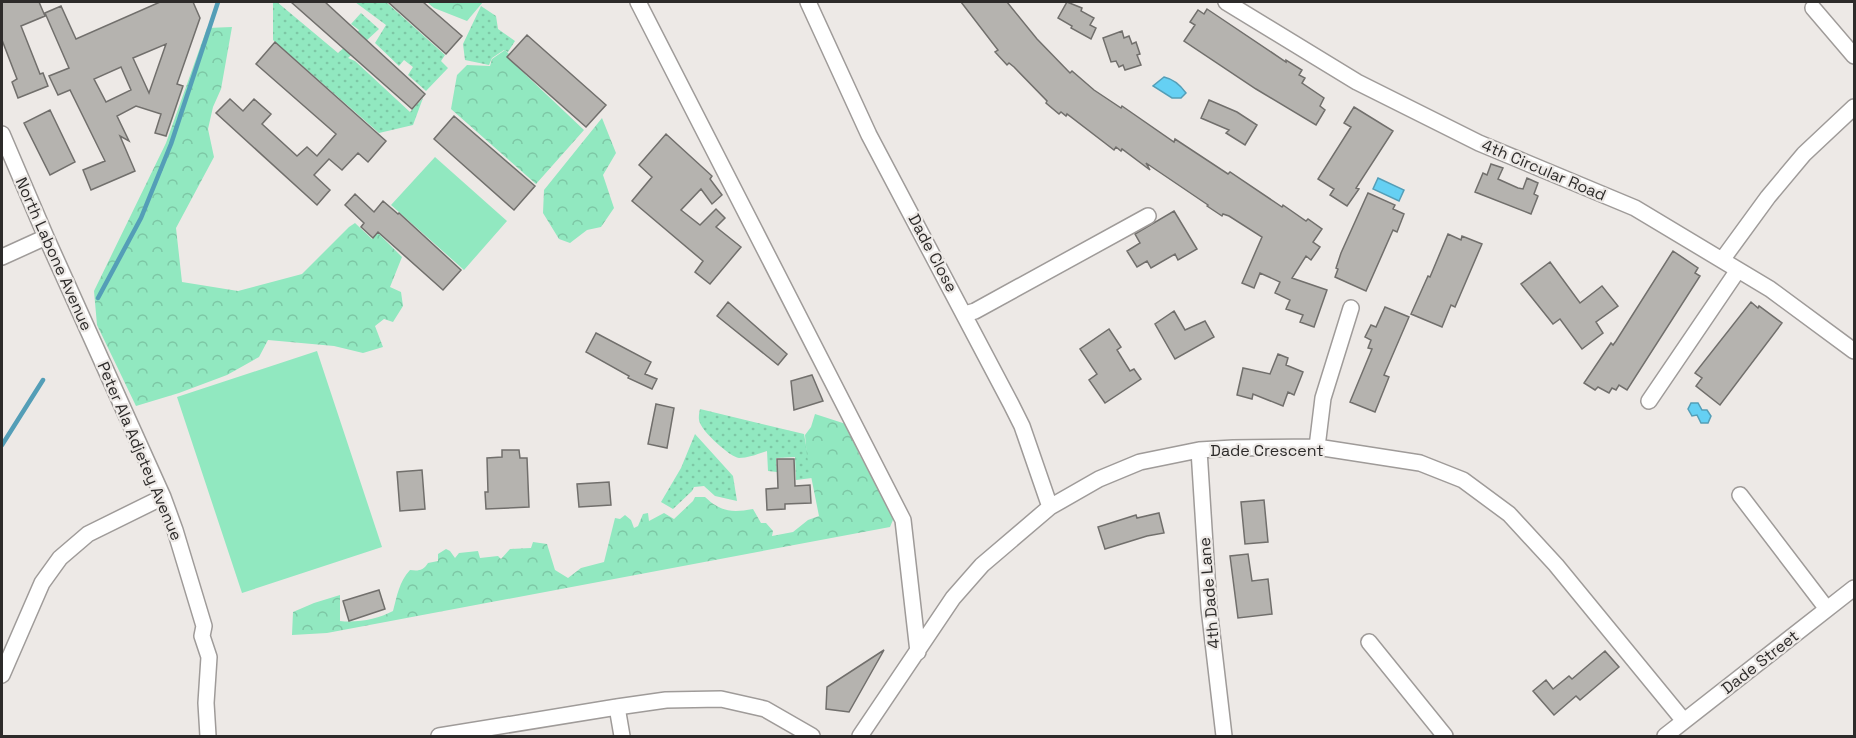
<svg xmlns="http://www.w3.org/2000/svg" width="1856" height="738" viewBox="0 0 1856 738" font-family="'Space Grotesk',sans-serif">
	<defs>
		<pattern id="grass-dots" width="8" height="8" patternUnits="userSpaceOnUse" patternTransform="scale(1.5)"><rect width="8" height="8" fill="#91e8c0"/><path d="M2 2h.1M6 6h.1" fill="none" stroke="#7dc7a5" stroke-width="1.8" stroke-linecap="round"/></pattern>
		<pattern id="forest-crowns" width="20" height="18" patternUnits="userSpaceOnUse" patternTransform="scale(1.5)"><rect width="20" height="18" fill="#91e8c0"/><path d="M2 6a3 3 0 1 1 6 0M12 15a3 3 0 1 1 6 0" fill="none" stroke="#7dc7a5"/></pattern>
	</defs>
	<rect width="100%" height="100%" fill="#ede9e6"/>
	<!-- grass -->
	<path fill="url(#grass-dots)" d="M273,2H277L338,53L355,38L361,46L348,58L355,61L410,112L423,98L413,125L379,133L273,40Z
		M355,2H386L445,55L441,61L448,68L426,91L408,75L413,67L404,60L399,66L375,43L386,25Z
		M481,6L496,16L498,29L515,41L508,52L504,50L492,58L489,65L465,60L463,44Z
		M361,13L379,29L366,41L357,33L359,30L351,24Z
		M700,409L804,434L812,478L796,480L795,457L776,458L777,472L768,471L767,451C758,454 748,458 739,458C730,457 703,432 700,423C698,419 699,414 700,409Z
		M695,434L733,476L737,501L715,496L704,486L694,487L692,491L673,509L661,502L681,468Z"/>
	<!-- forest -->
	<path fill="url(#forest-crowns)" d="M427,2H483L467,21L434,8Z
		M232,27L221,89L213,107L208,129L214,157L176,228L182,282L238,291L302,274L349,227L355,223L372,239L378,233L402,257L390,287L401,292L403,306L393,322L384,319L375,326L383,347L363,353L334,346L268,340L259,357L227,375L179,393L136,406L97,325L94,291L166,143L207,28Z
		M505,50L509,54L507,57L584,130L536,184L451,109L457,75L467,65L490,66L492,59Z
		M602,118L616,153L603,175L614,208L601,227L587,230L570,243L559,239L543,213L544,190Z
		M815,414L849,425L859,454L895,515L890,527L327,633L292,635L293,612L314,603L340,595V621C358,623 378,619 393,611C397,596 399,582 410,570C418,571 423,571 428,563L438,561V554L446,549L450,551L455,558L459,553L478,551L480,558L498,556L501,559L510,549L531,548L533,542L547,544L555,570L568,578L581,568L604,562L615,518L620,519L625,515L631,520L634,528L638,526L643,514L648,513L649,521L664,513L674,519L693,501L695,497H705C721,512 732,513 753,509L761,523H766L773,531L772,536L793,532L808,520L819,516L807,456L805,435L811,427Z"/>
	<!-- park -->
	<path fill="#91e8c0" d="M435,157L507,221L464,270L391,205Z
		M317,351L382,547L242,593L177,397Z"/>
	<!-- water -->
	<path fill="#65d0f3" stroke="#549eb7" stroke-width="1.5" d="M1164,77C1173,79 1181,86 1186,93L1181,98H1172L1153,86Z
		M1378,178L1404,190L1399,201L1373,189Z
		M1691,403H1698L1702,410H1707L1711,416L1708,423H1701L1697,415L1692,416L1688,409Z"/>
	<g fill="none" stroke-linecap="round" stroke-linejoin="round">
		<!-- stream -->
		<path stroke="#549eb7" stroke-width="4.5" d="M98,298L141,218L171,144L218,2
			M2,445L43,380"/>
	</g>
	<!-- building -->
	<path fill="#b5b3af" stroke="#716f6c" stroke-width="1.5" fill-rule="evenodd" d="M2,2H39L45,16L21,26L40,74L43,73L48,86L18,98L12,82L17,79L2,40Z
		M160,2H193L200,18L177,84L183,86L166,136L155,133L161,114L136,106L117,116L129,141L120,136L135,171L91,190L83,170L105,161L70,90L58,95L49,76L69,68L45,13L61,6L76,39ZM166,44L149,93L133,58ZM121,67L131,90L106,102L94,79Z
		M291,2H325L425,94L412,109Z
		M388,2H423L462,36L446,54Z
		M961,2H1007L1037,39L1070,73L1072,71L1094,90L1121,108L1122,106L1174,142L1175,139L1228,174L1230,172L1282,207L1283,205L1306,221L1308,219L1322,229L1313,242L1320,247L1311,260L1306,256L1292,278L1327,290L1314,327L1300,322L1303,315L1286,309L1290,300L1275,293L1280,282L1260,273L1254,288L1242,283L1262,237L1229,216L1223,214L1222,216L1207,206L1208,205L1146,163L1150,170L1122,149L1121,151L1116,147L1114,150L1067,114L1066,116L1061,112L1059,114L1046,103L1047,101L1014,67L1009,63L1007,65L995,52L998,50Z
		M1067,2L1082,8L1081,11L1094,18L1090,25L1096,28L1091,39L1071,28L1072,26L1058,18Z
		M1207,9L1286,62V60L1302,70L1299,75L1305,78L1302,83L1324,98L1320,106L1325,110L1316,125L1256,89L1184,41L1195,25L1190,22L1198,10L1204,14Z
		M1122,31L1124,38L1129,36L1132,44L1136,42L1140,54L1137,55L1141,65L1125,70L1123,65L1119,67L1116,61L1111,62L1103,38Z
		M527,35L606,105L586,127L507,57Z
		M275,42L386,141L368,162L358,153L342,170L329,159L314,175L330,190L317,205L216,113L230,99L243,111L254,99L271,114L262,124L297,156L307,147L317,156L336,134L256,64Z
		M1209,100L1237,112L1257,125L1245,145L1226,133L1229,130L1201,118Z
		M1354,107L1393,131L1356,188L1359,189L1347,206L1330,195L1334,189L1318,179L1351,127L1344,123Z
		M50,110L75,162L50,175L24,123Z
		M454,116L535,186L514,210L434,139Z
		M666,134L712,176L710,179L722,195L712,204L701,189L681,210L700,225L716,209L725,218L716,227L741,247L710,284L695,272L703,261L632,201L652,177L639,165Z
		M1491,164L1503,168L1498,179L1518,188L1523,189L1527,178L1538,183L1534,194L1538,196L1531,214L1475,192L1483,173L1487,175Z
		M1368,193L1395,205L1393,209L1404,214L1397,232L1393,230L1366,291L1335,277L1338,269L1336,268L1341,253Z
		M355,194L374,212L383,201L398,214L399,213L461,270L443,290L378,232L373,238L361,227L364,223L345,205Z
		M1174,211L1197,249L1178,260L1175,254L1151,268L1147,261L1137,267L1127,251L1140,243L1135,234Z
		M1448,234L1461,240L1462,236L1482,244L1455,307L1451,305L1442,327L1411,314L1428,276L1430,277Z
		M1673,251L1698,268L1695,273L1700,276L1627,390L1619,385L1616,390L1612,388L1609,393L1598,387L1595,390L1584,383L1611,343L1613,345L1616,341Z
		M1550,262L1580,303L1602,286L1618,306L1596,322L1603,333L1582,349L1560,319L1553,324L1521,284Z
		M728,302L787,354L778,365L717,316Z
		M1751,302L1758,308L1759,306L1782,323L1720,405L1696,386L1702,378L1695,373Z
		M1385,307L1409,317L1384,375L1389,377L1375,412L1350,402L1372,349L1368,348L1371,340L1365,337L1371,325L1376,327Z
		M1174,311L1185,330L1205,321L1214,337L1175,359L1155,324Z
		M1109,329L1121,347L1117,350L1130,371L1134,369L1141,379L1105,403L1089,380L1097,374L1080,349Z
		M596,333L651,362L645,374L657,379L652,389L628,378L629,376L586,352Z
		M1278,354L1288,358L1286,365L1303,372L1294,395L1288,392L1283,406L1253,394L1252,399L1237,395L1243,368L1270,374Z
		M812,375L823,401L794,410L791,381Z
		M656,404L674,408L667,448L648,444Z
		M502,450H519L520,458H527L529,507L486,509L485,492H488L487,458L502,457Z
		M777,459H794L795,486L810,485L811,503L785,504V509L767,510L766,489L778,488Z
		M422,470L425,509L400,511L397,472Z
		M609,482L611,505L579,507L577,484Z
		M1264,500L1268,542L1245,544L1241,502Z
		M1159,513L1164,533L1147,536L1105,549L1098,527L1136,515L1137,518Z
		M1248,554L1252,581L1268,579L1272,614L1238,618L1230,556Z
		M379,590L385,609L349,621L343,601Z
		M884,650L849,712L826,709L827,687Z
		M1605,651L1619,667L1580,700L1576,696L1554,715L1533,691L1546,680L1553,689L1569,676L1572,679Z"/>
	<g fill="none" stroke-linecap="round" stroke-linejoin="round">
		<defs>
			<path id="minor" d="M638,2L903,520L918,652
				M808,2L869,135L1011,404L1022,426L1050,507
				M1226,2L1357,82L1479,143L1635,208L1770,289L1854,351
				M1813,8L1854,56
				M2,134L46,237L163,497L175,530L204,626L202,636L209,657L206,703L208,736
				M2,257L46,237
				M1722,260L1768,197L1804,154L1854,107
				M965,314L975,311L1148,216
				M1649,401L1738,270
				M1317,447L1323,398L1351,308
				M1199,450L1209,608L1224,736
				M1740,495L1827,609
				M1369,642L1445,736
				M2,675L42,583L60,558L88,534L163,497
				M617,707L622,736
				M439,736L617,707L666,700L721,699L765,709L812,736
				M860,736L953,598L982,565L1050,507L1099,479L1140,462L1199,450L1233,448L1317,447L1420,463L1463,480L1509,514L1556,565L1684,721
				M1665,736L1854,588"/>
		</defs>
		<!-- minor casing -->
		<use href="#minor" stroke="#9f9b99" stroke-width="18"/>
		<!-- minor -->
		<use href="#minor" stroke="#fff" stroke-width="15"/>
	</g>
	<g text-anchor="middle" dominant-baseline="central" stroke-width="4.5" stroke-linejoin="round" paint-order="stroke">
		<!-- street labels -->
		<g font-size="16" fill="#2d2b2a" stroke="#ede9e6">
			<text transform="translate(1544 170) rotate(23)">4th Circular Road</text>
			<text transform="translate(933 253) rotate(62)">Dade Close</text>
			<text transform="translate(54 254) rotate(66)">North Labone Avenue</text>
			<text x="1267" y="450">Dade Crescent</text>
			<text transform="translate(140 451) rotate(67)">Peter Ala Adjetey Avenue</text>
			<text transform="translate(1209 593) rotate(-95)">4th Dade Lane</text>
			<text transform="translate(1760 662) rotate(-38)">Dade Street</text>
		</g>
	</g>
	<!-- border -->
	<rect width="1856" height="738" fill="none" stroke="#2d2b2a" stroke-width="6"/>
</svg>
